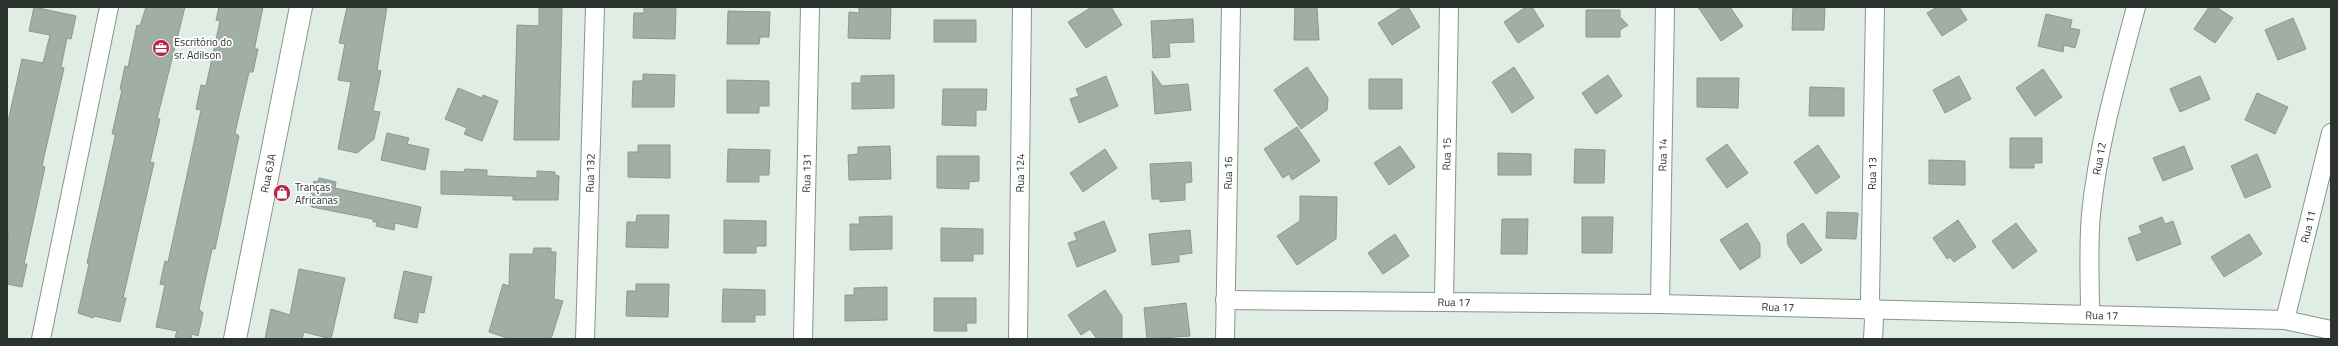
<svg xmlns="http://www.w3.org/2000/svg" width="2338" height="346" viewBox="0 0 2338 346" font-family="'Titillium Web',sans-serif">
	<rect width="100%" height="100%" fill="#dfede5"/>
	<!-- building -->
	<path fill="#a1aea6" stroke="#8b9890" d="M34,7L76,16L71,39L67,38L61,67L64,68L42,166L45,167L24,264H27L22,287L7,284V244L9,231H7V126L22,59L43,63L50,35L29,31Z
		M146,7H185L157,119H160L150,162L154,163L123,298H126L120,322L94,316L93,318L78,313L89,264L87,263L115,137V134H112L122,90L120,89L125,66L128,67L137,25L140,26Z
		M219,7H263L255,46V49H258L253,72H249L235,133L239,136L220,226L215,249H212L199,309L203,313L198,336L192,334L191,339H183L175,337L177,331L156,327L165,285L160,284L165,261L168,262L182,198L201,110L196,109L201,85L206,86L220,21L216,20Z
		M347,7H387L377,70L381,71L373,111L380,112L374,139L357,153L338,149L351,82L338,80L345,44L339,43Z
		M539,7H562L559,140H514L517,25L539,26Z
		M644,7H676L675,39L633,38L634,13H644Z
		M859,7H891L890,39L848,38L849,12L859,13Z
		M1092,7H1111L1122,25L1086,48L1068,22Z
		M1295,7H1317L1319,40H1294Z
		M1403,7H1408L1420,27L1392,45L1378,23Z
		M1526,7H1532L1544,26L1518,43L1504,22Z
		M1698,7H1730L1743,26L1721,41Z
		M1793,7H1825L1824,30H1792Z
		M1937,7H1959L1967,20L1942,36L1927,13Z
		M2209,7H2216L2233,18L2215,43L2194,29Z
		M1586,10H1620V17L1628,25L1620,30V37H1586Z
		M728,11L770,12L769,37H760L759,44H727Z
		M2046,14L2072,20L2070,28L2080,30L2075,48L2064,45L2063,52L2038,46Z
		M2293,18L2306,49L2278,60L2265,30Z
		M1193,19L1194,42L1169,43L1170,57L1153,58L1151,21Z
		M934,20H976V42H934Z
		M1307,67L1328,98L1327,110L1301,129L1274,90Z
		M1514,67L1534,98L1512,113L1492,82Z
		M2043,69L2062,97L2035,116L2016,88Z
		M1152,71L1162,86L1188,84L1191,110L1155,114Z
		M643,74L675,75L674,107H632L633,81H643Z
		M894,75V108L852,109V83H861V76Z
		M1608,75L1622,96L1596,114L1582,93Z
		M1106,76L1118,106L1079,123L1070,99L1079,96L1076,89Z
		M1959,76L1971,99L1945,113L1933,90Z
		M2200,76L2210,99L2180,112L2170,89Z
		M1697,78H1739L1738,108L1697,107Z
		M1369,79H1402V109H1369Z
		M727,80L769,81V106H759V113H727Z
		M1810,87L1844,88V116H1809Z
		M458,88L482,98L483,95L498,101L482,141L464,134L467,128L445,119Z
		M943,89H987L986,110H976V126L942,125Z
		M2257,93L2288,107L2275,134L2245,120Z
		M1297,127L1320,161L1292,180L1289,174L1283,178L1264,149Z
		M387,133L409,138L407,144L429,149L425,170L381,160Z
		M2010,138H2042V163H2034V168H2010Z
		M1727,144L1748,173L1727,188L1706,159Z
		M638,145H670V178L628,177V152H638Z
		M1818,145L1840,177L1816,194L1794,162Z
		M890,146L891,179L849,180L848,155L858,154V147Z
		M1400,146L1415,167L1389,185L1374,163Z
		M2184,146L2193,169L2163,181L2153,158Z
		M728,149L770,150L769,175H759V182H727Z
		M1105,149L1117,168L1083,192L1070,173Z
		M1575,149L1605,150L1604,183H1574Z
		M1498,153L1531,154V175H1498Z
		M2257,154L2271,187L2245,198L2231,166Z
		M937,156H979V181L969,182V189L937,188Z
		M1929,160L1965,161V185L1929,184Z
		M1191,162L1192,182L1185,183V200L1160,202V199H1152L1150,164Z
		M465,169L487,170V176L537,178V171L555,172V175L559,176L558,200H513V196L441,194V171L464,172Z
		M319,178L336,182L335,188L421,207L417,228L395,223L394,230L376,226L377,222H373V219L312,207L309,205L314,181L318,182Z
		M1300,196L1337,197L1336,239L1297,265L1277,236L1300,221Z
		M1827,212L1858,213L1856,239L1826,238Z
		M637,215H669L668,248L626,247L627,222H636Z
		M892,216V249L850,250V224H860L859,217Z
		M1582,217H1613L1612,253H1582Z
		M2162,217L2165,224L2173,221L2181,244L2137,261L2128,238L2142,233L2139,226Z
		M1502,219H1528L1527,254H1501Z
		M724,220L766,221V246H756V253H724Z
		M1958,220L1976,247L1954,262L1950,257L1947,259L1933,238Z
		M1104,221L1116,251L1077,267L1068,243L1077,240L1074,233Z
		M1747,223L1760,244V257L1740,270L1720,240Z
		M1803,223L1822,250L1801,264L1788,245L1787,234Z
		M2016,223L2037,251L2013,269L1992,241Z
		M941,228L983,229V254H973V261H941Z
		M1190,230L1192,253L1179,255V262L1152,265L1149,234Z
		M1395,234L1409,256L1383,274L1368,253Z
		M2249,234L2262,254L2224,277L2211,257Z
		M534,248H551V252H556L554,299L563,301L551,339H510L489,332L503,284L509,286L510,254H533Z
		M299,269L345,278L331,339L304,332L302,339H265L271,309L290,315Z
		M404,271L432,277L424,313L419,312L417,323L394,318Z
		M636,284H669L668,317L626,316L627,291H636Z
		M887,287V320L845,321V295H854V288Z
		M723,289L765,290V315H755V322H722Z
		M1105,290L1122,316V339H1097L1090,329L1081,335L1068,315Z
		M934,298H976V323H966L967,331H934Z
		M1186,303L1190,336L1147,339L1144,308Z"/>
	<g fill="none" stroke-linecap="round" stroke-linejoin="round">
		<defs>
			<g id="minor">
				<path id="s1" d="M1225,300L1660,304L2090,315L2285,320L2331,330"/>
				<path id="s2" d="M1444,301L1449,7"/>
				<path id="s3" d="M1660,304L1665,7"/>
				<path id="s4" d="M2090,315C2090,282 2088,247 2091,214C2098,144 2118,75 2136,7"/>
				<path id="s5" d="M2285,320L2331,133"/>
				<path d="M41,339L109,7"/>
				<path id="s6" d="M585,339L595,7"/>
				<path id="s7" d="M803,339L810,7"/>
				<path id="s8" d="M1018,339L1022,7"/>
				<path id="s9" d="M1225,339L1231,7"/>
				<path id="s10" d="M1873,339L1874,320L1870,299L1875,7"/>
			</g>
			<g id="tertiary">
				<path id="s11" d="M235,339L301,7"/>
			</g>
		</defs>
		<!-- minor casing -->
		<use href="#minor" stroke="#88958e" stroke-width="20"/>
		<!-- tertiary casing -->
		<use href="#tertiary" stroke="#88958e" stroke-width="24"/>
		<!-- minor -->
		<use href="#minor" stroke="#fff" stroke-width="18"/>
		<!-- tertiary -->
		<use href="#tertiary" stroke="#fff" stroke-width="22"/>
	</g>
	<!-- icons -->
	<defs>
		<symbol id="office-disc" viewBox="-11 -11 22 22"><circle r="9.5" fill="#b62651" stroke="#fff"/><path d="M-6-3h4V-5.5h4V-3h4V5H-6ZM-1-4.5V-3h2v-1.5ZM-6 0V1H6V0Z" fill="#fff"/></symbol>
		<symbol id="shop-disc" viewBox="-11 -11 22 22"><circle r="9.5" fill="#b62651" stroke="#fff"/><path d="M-5-2.5h2.3a2.7 3.5 0 0 1 5.4 0H5L5.5 6h-11ZM-1.5-2.5h3a1.5 2.3 0 0 0-3 0Z" fill="#fff"/></symbol>
	</defs>
	<g fill-rule="evenodd">
		<use href="#office-disc" x="151" y="38" width="20" height="20"/>
		<use href="#shop-disc" x="272" y="183" width="20" height="20"/>
	</g>
	<g text-anchor="middle" dominant-baseline="central" stroke-width="3.5" stroke-linejoin="round" paint-order="stroke">
		<!-- poi labels -->
		<g font-size="11" fill="#2c322e" stroke="#fff" text-anchor="start">
			<text x="174" y="42">Escritório do<tspan x="174" dy="13">sr. Adilson</tspan></text>
			<text x="295" y="187">Tranças<tspan x="295" dy="13">Africanas</tspan></text>
		</g>
		<!-- street labels -->
		<g font-size="11" fill="#2c322e" stroke="#fff">
			<text stroke="none"><textPath href="#s2" startOffset="147">Rua 15</textPath></text>
			<text stroke="none"><textPath href="#s3" startOffset="149">Rua 14</textPath></text>
			<text stroke="none"><textPath href="#s4" startOffset="157">Rua 12</textPath></text>
			<text stroke="none"><textPath href="#s11" startOffset="169">Rua 63A</textPath></text>
			<text stroke="none"><textPath href="#s6" startOffset="166">Rua 132</textPath></text>
			<text stroke="none"><textPath href="#s7" startOffset="166">Rua 131</textPath></text>
			<text stroke="none"><textPath href="#s8" startOffset="166">Rua 124</textPath></text>
			<text stroke="none"><textPath href="#s9" startOffset="166">Rua 16</textPath></text>
			<text stroke="none"><textPath href="#s10" startOffset="166">Rua 13</textPath></text>
			<text stroke="none"><textPath href="#s5" startOffset="96">Rua 11</textPath></text>
			<text stroke="none"><textPath href="#s1" startOffset="229">Rua 17</textPath></text>
			<text stroke="none"><textPath href="#s1" startOffset="553">Rua 17</textPath></text>
			<text stroke="none"><textPath href="#s1" startOffset="877">Rua 17</textPath></text>
		</g>
	</g>
	<!-- border -->
	<rect width="2338" height="346" fill="none" stroke="#2c322e" stroke-width="16"/>
</svg>
